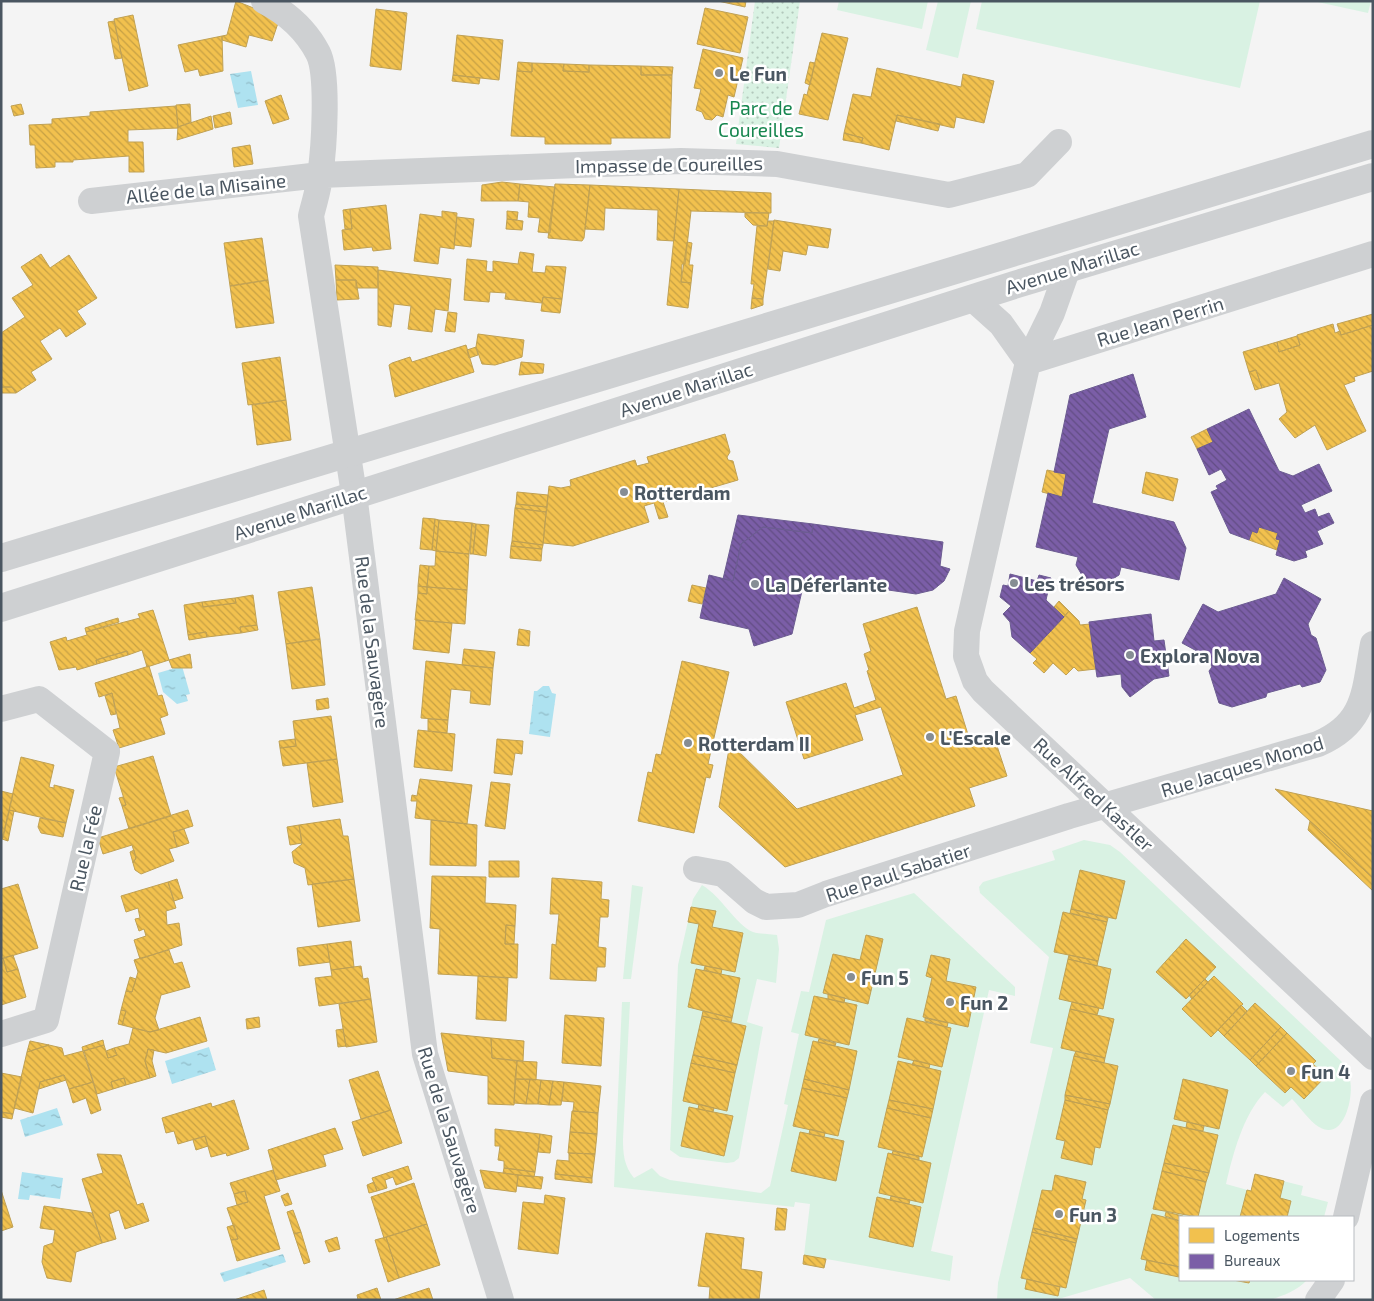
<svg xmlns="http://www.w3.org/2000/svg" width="1374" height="1301" viewBox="0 0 1374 1301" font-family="'Exo 2',sans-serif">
	<defs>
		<pattern id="park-dots" width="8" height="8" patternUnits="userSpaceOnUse" patternTransform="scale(1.25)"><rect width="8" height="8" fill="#d9f2e3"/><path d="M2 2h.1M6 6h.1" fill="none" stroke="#b2c7bb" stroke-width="1.8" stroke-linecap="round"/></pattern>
		<pattern id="water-ripples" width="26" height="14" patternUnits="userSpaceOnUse" patternTransform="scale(1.25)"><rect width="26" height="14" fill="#aee2f0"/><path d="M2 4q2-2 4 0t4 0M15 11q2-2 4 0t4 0" fill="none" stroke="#90bac6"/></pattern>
		<pattern id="homes-back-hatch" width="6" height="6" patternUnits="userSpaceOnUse" patternTransform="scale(1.25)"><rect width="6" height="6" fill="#f2c14e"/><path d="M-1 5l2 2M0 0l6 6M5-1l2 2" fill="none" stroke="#c6a044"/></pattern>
		<pattern id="offices-back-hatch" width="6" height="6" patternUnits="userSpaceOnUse" patternTransform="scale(1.25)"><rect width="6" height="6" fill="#7b5ea7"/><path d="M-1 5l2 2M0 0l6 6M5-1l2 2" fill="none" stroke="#624d84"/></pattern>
	</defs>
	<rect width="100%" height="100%" fill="#f4f4f4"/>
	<!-- green -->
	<path fill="#d9f2e3" d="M839,1H928L922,29L837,10Z
		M938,1H971L958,58L926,50Z
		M982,1H1260L1240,88L976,29Z
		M1313,1H1371L1368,13Z
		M1084,840L1110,845L1120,852L1342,1062C1345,1067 1348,1074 1350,1080C1354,1096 1344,1142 1319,1127C1309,1121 1300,1107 1292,1099L1283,1107L1265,1092C1243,1115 1233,1154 1226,1184L1251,1191L1255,1174L1303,1186L1301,1195L1328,1202L1324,1217H1180V1280H1307C1297,1291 1284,1295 1270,1300H1156L1130,1278L1055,1300H997L998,1283L1053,1048L1030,1043L1049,957L980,893L979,887L983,882L1055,860L1052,851Z
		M632,885L643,887L631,979H623Z
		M702,885C721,896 736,925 753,932C760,934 769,934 777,935L779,949L776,983L757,979L747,1022L763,1027L739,1158L734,1162L727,1163L680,1157L670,1150L678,965L693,899Z
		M914,893L1015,987V996L989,990L931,1251L953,1256L950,1281L804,1255L810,1204L795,1202L794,1207L614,1187L622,1002H630L623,1139C623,1154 624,1166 634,1178L652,1168L660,1176L670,1180L761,1193L770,1186L788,1105L784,1104L799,1034L791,1032L801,991L809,992L826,920Z"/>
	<!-- park -->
	<path fill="url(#park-dots)" d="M755,1H800L779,148L736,144Z"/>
	<!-- water -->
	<path fill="url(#water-ripples)" d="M251,71L258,105L238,108L230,74Z
		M182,666L190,694L186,695L188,701L177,704L163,692L158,673Z
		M543,686H549L552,693L556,694L550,737L529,734L534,691H537Z
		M209,1047L216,1070L172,1084L165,1061Z
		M57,1108L63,1125L25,1137L20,1120Z
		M22,1172L63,1178L60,1199L30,1195L29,1200L18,1199Z
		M283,1254L286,1262L224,1282L220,1273Z"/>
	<!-- homes -->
	<path fill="url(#homes-back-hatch)" stroke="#c0a154" d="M236,1L256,9L278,23L272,41L249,35L246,47L222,40V36L227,35Z
		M718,1H746L745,7Z
		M705,8L748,17L740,53L697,44Z
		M376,9L407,13L401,70L370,66Z
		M133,15L148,86L129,91L114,19Z
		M114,21L122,58L115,59L108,22Z
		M822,33L848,38L828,120L799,114L804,94L807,95Z
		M457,35L503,40L499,80L453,75Z
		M222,36L223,71L200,76L198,69L185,72L178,45Z
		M703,49L743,58L734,97L728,95L723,117L717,115L712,120L705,119L702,112L696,110L701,89L694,88Z
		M518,62L532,63V72L517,71Z
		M810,62L815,63L810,85L805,83Z
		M532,63L564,64L563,71L589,72V65L641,66V75H672L670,138H611V144H545V137L511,136L517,71L532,72Z
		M564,64L589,65V72L563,71Z
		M641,66L673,67L672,75H641Z
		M877,68L961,87L963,74L994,81L984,123L956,117L954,128L897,115L889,150L861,143L863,138L844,133L853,94L871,97Z
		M453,75L480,78L479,84L452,81Z
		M281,95L289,119L273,124L265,101Z
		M21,104L24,114L14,116L11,106Z
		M190,104L191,122L178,127L176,105Z
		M176,106L178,128L128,130V142H143L144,172H129V156L73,160V162H55V167L36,168L35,145H30L29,125L52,124V119L90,116V112Z
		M230,112L232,124L215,128L213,116Z
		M897,115L940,124L938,131L896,121Z
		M211,116L213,129L177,140L178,127Z
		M844,133L863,138L861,143L843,140Z
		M250,145L253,164L234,167L232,148Z
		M502,182L520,184L518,201H481L482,185Z
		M520,184L555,187L550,233L538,232L540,218L528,217L529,202L518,201Z
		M555,184L590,185L584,238L582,241L548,238Z
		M590,185L679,189L674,241L657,240L658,210L605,208L604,230L585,229Z
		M679,189L771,193V213L691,211L685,264H682L681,282L691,283L688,308L667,305Z
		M386,205L391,249L373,251L372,247L344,250L342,230L352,229L350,209Z
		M350,209L352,229H345L343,210Z
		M442,211L457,213L454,249L440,247L438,264L414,261L420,214L442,217Z
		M507,211L518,212L517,220L507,219Z
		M745,213H769L767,226L753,225L745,217Z
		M457,217L474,219L471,247L454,245Z
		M507,219L523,221L522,230L506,229Z
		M774,220L831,229L828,248L808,245L806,255L783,251L780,271L768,269Z
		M768,221H774L763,299L752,298L754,284H751L757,226H767Z
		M262,238L268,280L230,286L224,243Z
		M687,242L692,243L689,265H693L691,283L681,282Z
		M520,252L534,254L532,272L545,273L546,266L566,267L562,299L543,297L542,303L505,299L506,293L490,292L489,302L464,300L467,259L487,261L486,271L493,272V261L518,264Z
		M41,254L50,268L69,255L97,298L77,311L86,324L66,337L60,328L40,341L52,359L31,372L36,380L16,393L12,387H1V333L25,317L12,298L33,285L21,267Z
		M335,265L378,267V288H356V280H336Z
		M378,270L451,279L448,311L435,309L432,332L408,329L411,306L394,304L391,327L378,325Z
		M268,280L274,323L236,328L230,286Z
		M336,280H356L359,299L337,300Z
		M543,297L562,299L560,313L541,311Z
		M752,298L763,299V305L751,309Z
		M448,312L457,313L455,332L445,331Z
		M1373,314V325L1341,335L1337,324Z
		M1333,324L1335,333L1340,331L1341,335L1373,325V371L1354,377L1355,381L1344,385L1366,431L1327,450L1315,425L1295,438L1279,419L1287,412L1279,383L1262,388L1256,370L1249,372L1243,352L1277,342L1279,352L1300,345L1297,335Z
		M478,334L524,340L522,357L495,365L482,364L476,347Z
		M1297,336L1300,345L1279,352L1277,342Z
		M466,345L474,372L395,397L389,365L392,363L410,357L412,362Z
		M476,347L478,355L469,358L467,350Z
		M280,357L286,400L248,405L242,363Z
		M521,362L544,364L543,373L519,375Z
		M1256,370L1262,388L1255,390L1249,372Z
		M1,387H12L16,393H2Z
		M286,400L291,440L257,445L252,405Z
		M1207,429L1213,442L1197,449L1191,437Z
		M725,434L730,452L727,457L728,460L733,461L738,480L663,502L668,517L659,519L654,503L644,506L649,522L573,546L543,543L549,486L561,488L571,486L570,480L635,460L637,466L649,463L647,457Z
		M1047,470L1066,474L1062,497L1042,492Z
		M1146,472L1178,479L1173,501L1142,493Z
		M517,492L548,495L547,507L516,504Z
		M516,504L547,507L546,512L515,508Z
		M515,508L546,512L543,545L512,541Z
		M423,518L435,519L432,550L420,549Z
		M435,519L439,520L436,551L432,550Z
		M439,520L472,523L469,554L436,551Z
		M472,523L476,524L473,554H470Z
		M476,524L489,525L486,556L473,554Z
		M1259,527L1278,533L1276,539L1280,540L1277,550L1249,540L1252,531L1257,533Z
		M512,541L543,545L542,549L511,546Z
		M511,546L542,549L541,561L510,558Z
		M436,551L469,554L467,590L427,587L429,566H435Z
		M420,565L429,566L427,587L418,586Z
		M692,585L706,588L702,604L688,601Z
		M418,586L427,587V594L418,593Z
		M312,587L320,639L286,644L278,592Z
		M427,587L467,590L465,624L415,620L418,593L427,594Z
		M253,595L257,625L240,627L241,633L207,637L206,632L188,635L184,605L202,602L203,607L236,603L235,598Z
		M235,598L236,603L203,607L202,602Z
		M1059,601L1069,611L1064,617L1054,607Z
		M917,607L946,699L956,696L970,741L993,734L1007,776L969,788L975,806L785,867L719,807L730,743L797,809L903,775L881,707L855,715L863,740L804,759L786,702L846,683L854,708L876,700L867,671L869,670L864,654L871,651L863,624Z
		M153,610L169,660L147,667L142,650L128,655L127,651L96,660L97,664L77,670L76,667L59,670L50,642L66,637L67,641L87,635L86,632L140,618L138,614Z
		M1069,611L1079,621L1080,625L1090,624L1096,669L1078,671L1074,667L1066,675L1053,663L1044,673L1033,663L1037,659L1030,653Z
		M118,618L119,622L86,632L85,628Z
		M416,620L452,623L449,653L413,649Z
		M257,625L258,630L241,633L240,627Z
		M519,629L530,631L529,646L517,645Z
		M206,632L207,637L189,640L188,635Z
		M320,639L325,685L292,689L286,644Z
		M464,649L495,652L493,668L462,665Z
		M127,651L128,655L97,664L96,660Z
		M190,654L192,668H172L169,660Z
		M426,661L493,668L490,705L470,703L471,691L451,689L448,720L421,718Z
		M682,661L729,672L708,764L713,765L710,778L706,777L694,833L638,821L648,772L652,773L656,754L661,755Z
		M149,666L158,696L162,695L168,715L160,718L165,734L119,748L113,730L120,728L112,693L99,697L95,683Z
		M112,693L116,714L111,715L105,696Z
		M328,698L329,708L317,710L316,700Z
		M331,716L337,759L283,766L280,748L296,746L293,721Z
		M428,719L448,720L447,733L428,731Z
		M418,730L455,734L452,771L414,767Z
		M295,739L296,746L280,748L279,741Z
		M497,739L523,741L522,754L515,753L512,775L494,773Z
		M153,756L171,816L129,829L122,806L126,805L114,767Z
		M21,757L54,765L49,787L54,788V785L74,790L66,823L9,810Z
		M337,759L343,802L313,807L307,763Z
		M420,779L472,785L467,824L415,818L417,801H411L412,795L417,796Z
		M491,782L510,784L505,829L485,826Z
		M1275,789L1373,811V878L1310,821Z
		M1,791L13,794L3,838H1Z
		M123,797L126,805L122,806L119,798Z
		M9,810L14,811L8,841L2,839Z
		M188,810L193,826L173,832L177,847L169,849L174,861L141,874L135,870L133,863L136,858L132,845L103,854L98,838Z
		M40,818L66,823L63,837L41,833L38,827Z
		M340,819L343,836H348L354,879L308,885L305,868L294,863L292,852L302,844L299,825Z
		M431,820L477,825L476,866L430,865Z
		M1310,821L1373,878V891L1308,830Z
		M299,825L302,843L290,845L287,827Z
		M184,829L189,843L177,847L173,832Z
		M134,850L136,858L133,863L130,852Z
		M489,861H519V877H489Z
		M1080,870L1125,881L1116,919L1071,909Z
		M432,876L486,877L485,903L516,905L515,926L506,925L505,944H518L517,978L438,974L440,929L430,928Z
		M552,878L602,882L601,899L609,900L608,917H600L598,947L606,948L605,967H597L596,981L550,979L552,944L556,945L559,914H550Z
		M177,879L183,898L174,901L168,882Z
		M354,879L360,921L318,927L312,884Z
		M168,882L176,908L166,911L167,925L179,923L182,945L140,959L134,940L146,936L144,929L139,931L135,919L140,918L138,908L126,912L121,896Z
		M18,884L38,948L1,959V889Z
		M691,907L716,911L712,927L743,933L735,972L691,963L699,924L688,922Z
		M1071,909L1108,918L1107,922L1070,913Z
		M1063,912L1107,922L1098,961L1054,952Z
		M506,925L515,926L514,944H505Z
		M866,935L883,939L868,1004L823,993L833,954L860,960Z
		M1186,939L1216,967L1186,999L1156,972Z
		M351,941L354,967L331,970L327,944Z
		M327,944L330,962L299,966L297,948Z
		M169,950L174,964L182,962L190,987L161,995L155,1018L159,1030L150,1032L122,1025L126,1011L121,1010L126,991L132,992L138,972L134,960Z
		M13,955L18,969L7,972L3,958Z
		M931,955L950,959L946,981L976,987L968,1027L923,1017L932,978L926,976Z
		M1069,955L1098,961L1097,966L1068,959Z
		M3,958L7,972L18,969L26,997L1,1005V959Z
		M1068,959L1111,969L1103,1009L1059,999Z
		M361,966L363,979L368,978L371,999L319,1006L315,978L332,976L331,970Z
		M705,966L722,969L721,974L704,970Z
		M696,969L740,978L732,1018L688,1007Z
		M478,976L508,978L506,1021L476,1019Z
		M1214,976L1243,1004L1211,1037L1182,1009Z
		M130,977L136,979L132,992L126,991Z
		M1205,979L1208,982L1192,999L1189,995Z
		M828,994L845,998L844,1003L828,999Z
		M814,996L857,1005L849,1045L805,1035Z
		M371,999L377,1042L346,1047L339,1004Z
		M1072,1002L1099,1008L1097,1015L1070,1009Z
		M1255,1003L1281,1027L1250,1060L1224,1036Z
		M1241,1005L1247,1011L1224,1036L1218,1030Z
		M1070,1009L1114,1019L1105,1058L1061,1048Z
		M121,1010L126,1011L122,1025L118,1024Z
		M703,1011L732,1018L731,1022L702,1016Z
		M565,1015L604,1018L601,1066L562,1063Z
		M702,1016L746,1026L737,1065L693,1055Z
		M200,1017L207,1041L166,1053L148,1049L145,1061L150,1078L126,1085L124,1078L111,1082L113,1089L97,1094L84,1051L104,1045L108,1058L117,1055L114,1048L129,1044L133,1028L150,1032Z
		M259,1017L260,1027L247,1029L246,1019Z
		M907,1018L951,1028L942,1067L898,1057Z
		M925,1018L948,1023L947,1027L925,1021Z
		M1281,1027L1287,1033L1256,1066L1250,1060Z
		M343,1029L346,1046L338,1047L336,1030Z
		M441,1033L491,1038L492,1058L517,1061L514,1105L488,1104V1076L448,1071Z
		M1287,1033L1316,1061L1313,1064L1326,1076L1304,1099L1291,1087L1285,1093L1256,1066Z
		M491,1038L524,1041L523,1061L492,1058Z
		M819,1039L836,1043L835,1046L818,1042Z
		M103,1040L104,1045L83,1051L82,1047Z
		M30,1041L49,1045L27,1052Z
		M813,1041L857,1051L849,1090L804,1079Z
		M49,1045L62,1048L64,1056L83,1051L93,1082L69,1089L64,1075L40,1082L33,1113L14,1108L27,1052Z
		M114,1048L117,1055L108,1058L106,1051Z
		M148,1049L154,1050L152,1061L156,1076L150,1078L145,1061Z
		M1076,1051L1105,1058L1104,1063L1074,1056Z
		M693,1055L737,1065L735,1073L691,1063Z
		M1074,1056L1118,1066L1110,1104L1065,1095Z
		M914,1060L930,1064L929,1068L912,1065Z
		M517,1061L537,1062L536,1080L515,1079Z
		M898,1061L941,1071L933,1109L889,1100Z
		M691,1063L735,1073L727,1111L683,1101Z
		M378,1071L391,1110L361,1119L349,1080Z
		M1,1073L22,1077L13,1114L1,1112Z
		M64,1075L66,1080L39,1089L40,1082Z
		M124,1078L126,1085L113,1089L111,1082Z
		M515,1079H530L526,1104L514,1103Z
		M530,1079L541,1080L538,1104H526Z
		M804,1079L849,1090L847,1098L802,1088Z
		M1183,1079L1228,1090L1219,1129L1174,1119Z
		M541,1080L553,1081L549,1105L538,1104Z
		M553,1081L564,1082L561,1105H549Z
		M93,1082L101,1110L91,1114L86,1098L73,1103L69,1089Z
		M564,1082L601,1086L598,1113L573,1111L574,1102L562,1101Z
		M802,1088L847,1098L838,1136L793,1126Z
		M1065,1095L1110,1104L1108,1110L1065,1100Z
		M234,1100L249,1149L227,1156L226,1153L211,1157L205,1136L178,1144L174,1131L166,1133L162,1118L211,1103L212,1107Z
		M889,1100L933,1109L931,1118L887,1108Z
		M1065,1100L1108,1110L1100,1148L1095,1147L1092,1165L1061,1158L1065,1141L1056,1139Z
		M699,1104L714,1108L713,1112L698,1109Z
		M689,1107L733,1116L724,1156L681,1146Z
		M887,1108L931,1118L922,1157L878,1147Z
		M391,1110L402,1143L363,1156L352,1122Z
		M572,1111L598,1113L597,1134L570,1132Z
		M1,1112L13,1114L12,1119L1,1117Z
		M1187,1122L1204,1126L1203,1131L1186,1128Z
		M1173,1125L1218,1135L1209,1173L1164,1163Z
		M335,1128L343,1149L323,1155L326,1166L276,1180L268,1150Z
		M495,1129L540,1134L535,1172L504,1168V1161L498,1160L500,1146H495Z
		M810,1129L825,1133L824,1137L809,1134Z
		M570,1132L597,1134L595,1154L568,1153Z
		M800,1132L844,1141L836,1181L791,1171Z
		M540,1134L552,1136L550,1153L538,1152Z
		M205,1136L208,1146L196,1150L193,1140Z
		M893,1151L919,1156V1160L892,1154Z
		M569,1153L595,1154L592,1178L555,1174L557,1160L569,1161Z
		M888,1153L931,1163L923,1203L879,1193Z
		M97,1154L121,1155L137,1205L143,1203L149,1221L125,1229L119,1210L109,1214L116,1239L102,1243L82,1179L103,1173Z
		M1164,1163L1209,1173L1206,1182L1162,1171Z
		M408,1166L412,1179L396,1185L393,1177L385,1180L387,1188L377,1191L372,1178Z
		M504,1168L535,1172L534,1177L503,1173Z
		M273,1170L280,1191L264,1196L280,1249L237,1261L231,1240L238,1239L227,1208L248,1202L245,1191L234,1194L230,1183Z
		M480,1170L518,1175L516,1192L485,1188Z
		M1162,1171L1206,1182L1198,1217L1153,1209Z
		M555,1174L592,1178V1183L555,1179Z
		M1255,1174L1284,1181L1280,1198L1291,1201L1287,1217H1240L1247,1190L1251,1191Z
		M518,1175L543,1177L541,1189L517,1186Z
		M1055,1175L1086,1182L1082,1199L1086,1200L1077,1239L1033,1228L1042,1190L1052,1191Z
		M374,1182L377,1191L369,1193L367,1185Z
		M414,1183L427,1224L384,1238L371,1197Z
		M1,1190L13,1227L1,1231Z
		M245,1191L248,1202L237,1205L234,1194Z
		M288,1193L292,1204L285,1206L281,1196Z
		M545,1195L565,1198L558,1254L518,1249L523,1202L544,1204Z
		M891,1196L910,1200L909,1204L890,1200Z
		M877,1197L921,1207L913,1247L869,1237Z
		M44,1206L92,1213L102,1243L76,1252L71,1282L47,1278L42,1262L44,1246L53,1243L55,1230L40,1228Z
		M777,1208L787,1209L785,1230H775Z
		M293,1210L301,1232L294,1234L287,1212Z
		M1166,1212L1183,1216L1180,1221L1165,1216Z
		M1152,1214L1180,1221V1267L1141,1259Z
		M427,1224L440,1265L399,1278L386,1237Z
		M234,1225L238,1239L231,1240L227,1227Z
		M1033,1228L1077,1239L1076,1243L1032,1232Z
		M301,1232L310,1262L304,1264L294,1234Z
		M1032,1232L1076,1243L1066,1288L1021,1278Z
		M706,1233L744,1238L741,1269L762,1272L759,1300H709L710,1287L698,1286Z
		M337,1237L340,1249L329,1252L325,1241Z
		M386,1237L399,1278L388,1282L375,1240Z
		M804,1255L826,1259L824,1268L803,1264Z
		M1147,1260L1180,1267L1179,1277L1145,1270Z
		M1027,1279L1060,1287L1058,1296L1025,1289Z
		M1233,1280H1250L1249,1283Z
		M377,1288L381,1300H358L357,1295Z
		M429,1288L433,1300H393Z
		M264,1290L267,1300H234Z"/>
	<!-- offices -->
	<path fill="url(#offices-back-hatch)" stroke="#6c5c92" d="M1133,374L1146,417L1109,429L1092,503L1174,522L1186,548L1179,580L1121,567L1119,575L1092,592L1076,565L1078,557L1036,547L1048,493L1062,497L1066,474L1054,472L1070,395Z
		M1249,409L1279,471L1293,476L1319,464L1332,491L1301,505L1305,513L1315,509L1318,517L1329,513L1334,523L1317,531L1323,544L1305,551L1307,557L1294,561L1276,555L1280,540L1276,539L1278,533L1259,527L1257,533L1252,531L1249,540L1230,533L1211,492L1218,489L1216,486L1227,480L1221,469L1209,475L1197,449L1213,442L1207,429Z
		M738,515L813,524L812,533L763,527L741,544L733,581L723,579Z
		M813,524L943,542L940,566L950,569L944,581L933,590L916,594L805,578L792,634L754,646L749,629L700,618L709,575L733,581L741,544L763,527L812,533Z
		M1010,574L1037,581L1039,575L1051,578L1046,600L1064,617L1030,653L1012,637L1010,622L1003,614L1011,606L1000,597L1003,585L1008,586Z
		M1284,578L1321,599L1308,624L1311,635L1316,638L1326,670L1320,682L1302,687L1300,684L1267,693L1266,697L1232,707L1219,703L1209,671L1212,667L1208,657L1182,643L1203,604L1218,612L1276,594Z
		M1151,614L1154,641L1164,640L1169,676L1154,679L1130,697L1122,687L1121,674L1097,677L1089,622Z"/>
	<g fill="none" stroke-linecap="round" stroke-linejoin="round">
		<!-- minor -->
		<path stroke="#ced0d2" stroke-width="26" d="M264,1C287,13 306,30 318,53C329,74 324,150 320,175C319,189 314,203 311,216L354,494L425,1054L501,1300
			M91,201L320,175L681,161L777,164L949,195L1027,175L1059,142
			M1068,268L1052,313L1028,362L967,631L966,656L975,681L983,691L1373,1057
			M972,298L1001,324L1028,362
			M1028,362L1373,254
			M1,709L39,699L107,752L46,1020L1,1034
			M696,869L723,874L754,901L766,907L798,905L826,894L1069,816L1318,744C1367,723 1364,690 1373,644
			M1346,1217L1373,1102
			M1318,1300L1332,1280"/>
		<!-- tertiary -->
		<path stroke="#ced0d2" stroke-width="28" d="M1,558L1373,144
			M1,608L1014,285L1373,177"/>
	</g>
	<!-- markers -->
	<g fill="#868d94" stroke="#fff" stroke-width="2">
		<circle cx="719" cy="73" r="5"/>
		<circle cx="624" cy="492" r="5"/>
		<circle cx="1014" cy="583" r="5"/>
		<circle cx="755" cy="584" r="5"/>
		<circle cx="1130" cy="655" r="5"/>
		<circle cx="930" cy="737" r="5"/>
		<circle cx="688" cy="743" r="5"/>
		<circle cx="851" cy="977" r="5"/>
		<circle cx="950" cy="1002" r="5"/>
		<circle cx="1291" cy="1071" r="5"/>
		<circle cx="1059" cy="1214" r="5"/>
	</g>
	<g text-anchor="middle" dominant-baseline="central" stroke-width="5" stroke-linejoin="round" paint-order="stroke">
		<!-- poi labels -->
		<g font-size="19" font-weight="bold" fill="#4a5661" stroke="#fff" text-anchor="start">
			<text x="729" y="73">Le Fun</text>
			<text x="634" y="492">Rotterdam</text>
			<text x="1024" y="583">Les trésors</text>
			<text x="765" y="584">La Déferlante</text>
			<text x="1140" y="655">Explora Nova</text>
			<text x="940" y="737">L'Escale</text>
			<text x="698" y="743">Rotterdam II</text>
			<text x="861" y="977">Fun 5</text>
			<text x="960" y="1002">Fun 2</text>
			<text x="1301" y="1071">Fun 4</text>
			<text x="1069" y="1214">Fun 3</text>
		</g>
		<!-- park labels -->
		<g font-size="19" fill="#17864f" stroke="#fff">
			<text x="761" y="107">Parc de<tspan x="761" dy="22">Coureilles</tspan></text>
		</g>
		<!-- street labels -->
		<g font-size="19" fill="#4a5661" stroke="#fff">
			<text transform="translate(669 164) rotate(-1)">Impasse de Coureilles</text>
			<text transform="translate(206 188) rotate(-6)">Allée de la Misaine</text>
			<text transform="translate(1072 267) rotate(-17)">Avenue Marillac</text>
			<text transform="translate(1160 321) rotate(-17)">Rue Jean Perrin</text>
			<text transform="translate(686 389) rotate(-18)">Avenue Marillac</text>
			<text transform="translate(300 512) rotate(-18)">Avenue Marillac</text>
			<text transform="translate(373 642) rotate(83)">Rue de la Sauvagère</text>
			<text transform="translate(1242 766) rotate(-17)">Rue Jacques Monod</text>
			<text transform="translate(1094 794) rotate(43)">Rue Alfred Kastler</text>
			<text transform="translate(85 848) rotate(-77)">Rue la Fée</text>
			<text transform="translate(898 872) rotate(-18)">Rue Paul Sabatier</text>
			<text transform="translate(450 1130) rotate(73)">Rue de la Sauvagère</text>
		</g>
	</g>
	<!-- border -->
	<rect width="1374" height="1301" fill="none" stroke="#4a5661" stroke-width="5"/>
	<!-- legend -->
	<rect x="1179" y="1216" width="175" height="65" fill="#ffffff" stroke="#b7bbc0"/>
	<rect x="1189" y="1228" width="25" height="15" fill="#f2c14e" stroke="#b7bbc0"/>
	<text x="1224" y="1241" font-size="15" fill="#4a5661">Logements</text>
	<rect x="1189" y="1254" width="25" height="15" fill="#7b5ea7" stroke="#b7bbc0"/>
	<text x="1224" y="1266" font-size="15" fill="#4a5661">Bureaux</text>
</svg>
